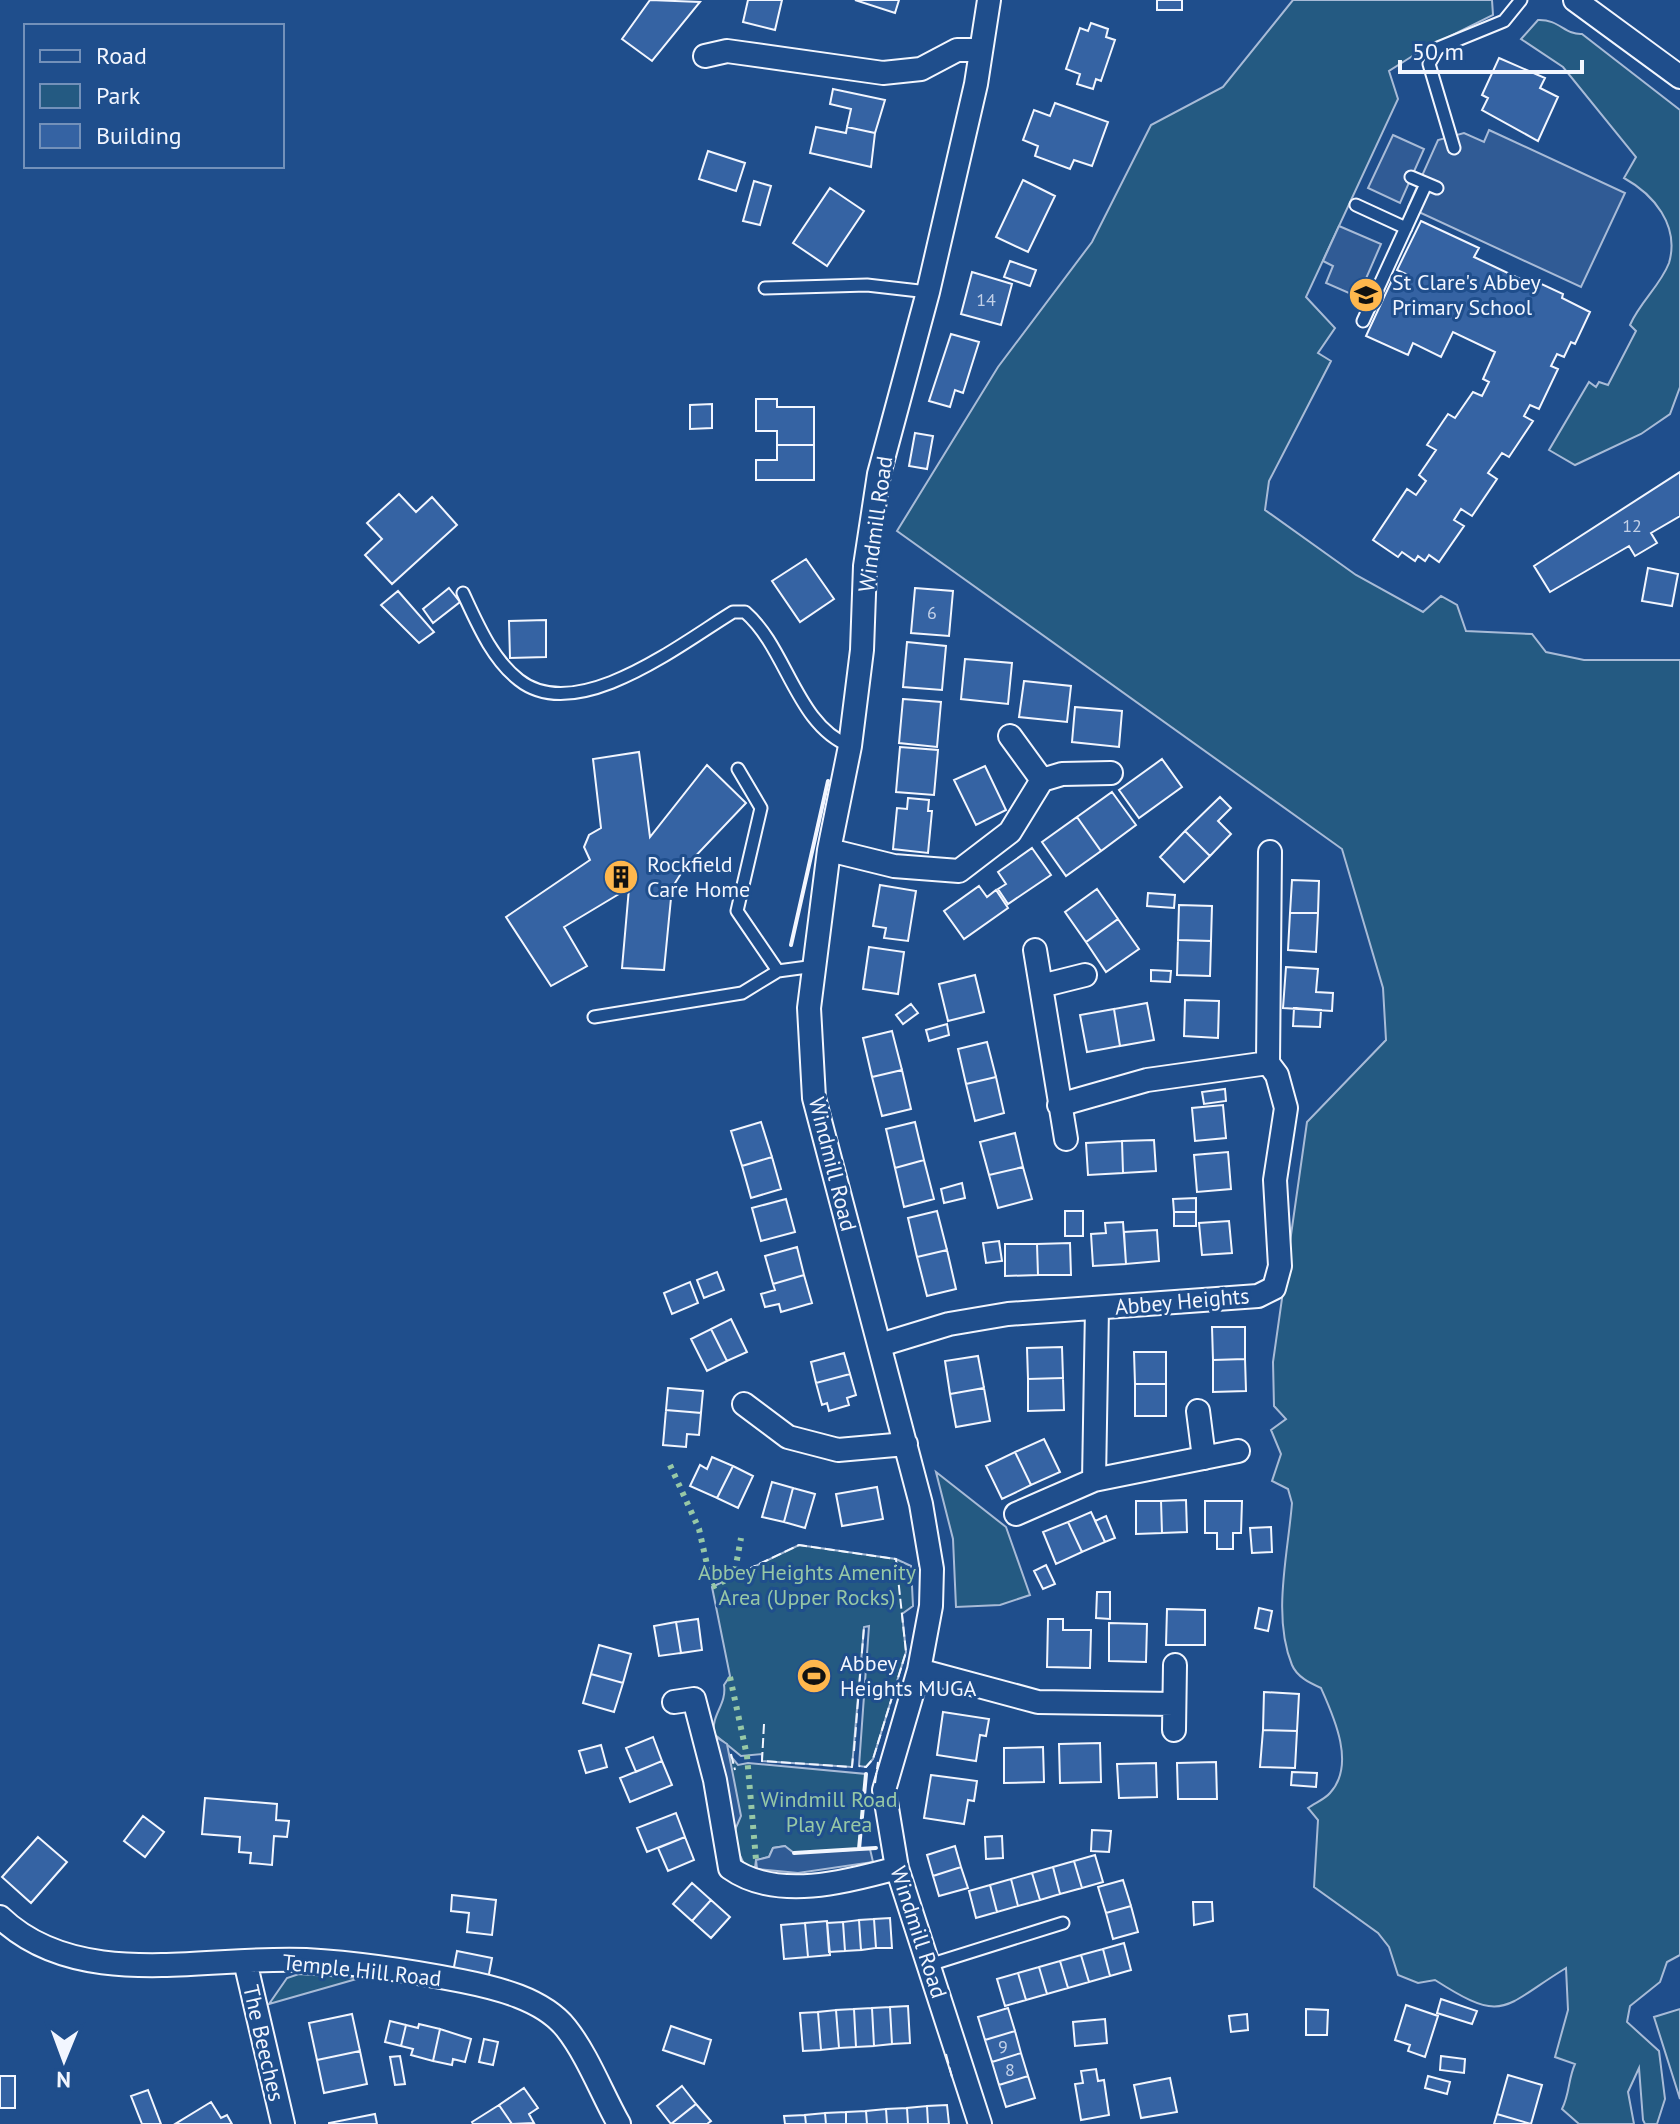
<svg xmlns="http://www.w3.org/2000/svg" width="1680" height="2124" viewBox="0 0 1680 2124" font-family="'PT Sans',sans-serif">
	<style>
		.green { fill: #245a82; stroke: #a8bbd7; stroke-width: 2 }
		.parking { fill: #305b95; stroke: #a8bbd7; stroke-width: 2 }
		.building { fill: #3563a3; stroke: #f2f6ff; stroke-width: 2 }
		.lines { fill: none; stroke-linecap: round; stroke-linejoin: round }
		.lane-casing { stroke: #f2f6ff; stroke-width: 15 }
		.street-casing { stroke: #f2f6ff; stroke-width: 26 }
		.lane { stroke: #1f4e8c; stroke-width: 11 }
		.street { stroke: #1f4e8c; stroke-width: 22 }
		.hedge { stroke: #97c8a6; stroke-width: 6; stroke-dasharray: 4 6; stroke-linecap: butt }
		.fence { stroke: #f2f6ff; stroke-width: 2; stroke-dasharray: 10 4; stroke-linecap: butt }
		.wall { stroke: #f2f6ff; stroke-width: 4 }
		.labels { text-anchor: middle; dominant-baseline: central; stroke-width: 6; stroke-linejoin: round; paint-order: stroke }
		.number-label { font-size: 18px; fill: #c3d1e8 }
		.poi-label { font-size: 22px; fill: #f2f6ff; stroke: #1f4e8c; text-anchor: start }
		.street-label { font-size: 22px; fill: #f2f6ff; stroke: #1f4e8c }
		.park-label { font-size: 22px; fill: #97c8a6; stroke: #1f4e8c }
	</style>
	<rect width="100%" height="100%" fill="#1f4e8c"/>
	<path class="green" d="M1293 0H1492L1493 15 1422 50 1389 71 1398 99 1306 297 1335 328 1318 353 1331 361 1269 481 1265 510 1356 575 1423 612 1441 596 1457 605 1466 631 1532 634 1546 652 1584 660H1680V1955L1667 1962 1660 1982 1630 2006 1627 2022 1659 2051 1665 2099 1657 2124H1645L1643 2120 1639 2068 1628 2092 1634 2124H1579L1562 2109C1570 2093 1568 2079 1575 2064L1555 2057 1568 2010 1566 1968C1502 2007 1505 2025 1435 1980L1418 1983 1398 1975 1389 1947 1378 1933 1314 1887 1318 1820 1308 1808C1315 1803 1325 1799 1330 1793 1356 1765 1334 1717 1321 1688 1310 1683 1297 1677 1292 1665 1272 1616 1288 1554 1292 1503L1288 1489 1272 1481 1281 1454 1271 1430 1286 1419 1274 1406 1273 1362 1307 1122 1386 1040 1383 988 1342 849 897 531 998 367 1092 242 1151 125 1223 87Z
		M1538 20C1559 19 1565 35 1582 34L1680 110V387L1670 414 1641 434 1575 465 1549 450 1589 382 1596 387 1599 382 1608 385 1636 331 1630 325C1640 302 1660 286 1669 263 1680 225 1653 194 1624 178L1636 157 1563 67 1521 39Z
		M936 1472 1006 1527 1030 1595 1000 1605 956 1607 953 1539Z
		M799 1545 896 1559 911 1566 913 1606 902 1614 906 1652 873 1759 866 1767 859 1766 869 1626 864 1627 852 1767 762 1761V1754L741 1756 714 1734C711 1714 727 1705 724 1685L730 1676 712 1587Z
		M729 1754 738 1765 748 1763 866 1774 859 1849 794 1855 785 1846 773 1848 769 1857 756 1860 755 1868 744 1864 737 1849Z
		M299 1974 360 1978 269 2004 287 1978Z
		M1680 2009V2099L1654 2017Z"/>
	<path class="parking" d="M1489 130 1625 193 1581 287 1408 207 1438 140 1464 133 1484 142Z
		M1393 135 1424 149 1400 203 1368 188Z
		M1339 226 1381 244 1358 297 1326 283 1333 266 1323 261Z
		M716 1737 727 1744 741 1816 735 1830Z
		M785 1846 794 1853 870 1849 873 1862 798 1873 757 1869 756 1860 769 1857 773 1848Z"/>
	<path class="building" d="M650 0 700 2 652 61 622 39Z
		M748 0H782L775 30 743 22Z
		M855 0H899L895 13Z
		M1157 0H1182V10H1157Z
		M1091 23 1108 29 1106 37 1115 40 1101 81 1096 79 1093 89 1077 84 1080 74 1066 69 1080 28 1088 31Z
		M1499 58 1545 78 1540 88 1558 97 1538 141 1482 110 1488 98 1482 95Z
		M833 89 885 100 875 133 847 127 851 109 830 104Z
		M1055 103 1108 122 1092 166 1074 160 1070 169 1035 156 1038 146 1023 140 1034 110 1050 116Z
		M816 127 846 133 847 127 875 133 871 167 810 153Z
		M708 151 745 163 736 191 699 179Z
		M1023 180 1055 196 1028 252 996 237Z
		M754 181 771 186 760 225 743 221Z
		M830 188 864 211 827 266 793 243Z
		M1421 221 1479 248 1474 257 1531 284 1533 280 1563 294 1562 298 1590 312 1575 344 1571 342 1564 357 1557 354 1551 366 1558 369 1539 409 1530 405 1524 416 1533 421 1509 457 1502 453 1488 473 1497 479 1472 516 1461 509 1454 520 1464 526 1439 562 1429 555 1425 561 1418 556 1415 561 1402 552 1398 557 1373 540 1407 489 1416 495 1426 481 1419 475 1436 450 1427 445 1448 414 1455 418 1473 392 1482 396 1489 382 1483 379 1495 352 1453 332 1441 357 1413 343 1408 355 1366 336 1392 280 1403 285 1408 275 1397 270Z
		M1010 261 1036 270 1030 286 1004 277Z
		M972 272 1012 284 1001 325 961 314Z
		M951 334 979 342 963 393 955 390 950 407 929 401Z
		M756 399H777V407H814V445H777V431H756Z
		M712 404V428L690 429V405Z
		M915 433 933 436 927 469 909 466Z
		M777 445H814V480H756V460H777Z
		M1680 472V516L1651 533 1657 543 1635 556 1629 546 1550 592 1534 566Z
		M399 494 416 512 432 497 457 525 392 584 365 555 382 539 367 523Z
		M806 559 834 599 800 622 772 581Z
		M1648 568 1678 574 1672 606 1642 601Z
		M449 588 460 602 433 623 423 609Z
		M915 588 953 591 949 636 911 633Z
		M398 591 434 632 419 643 381 605Z
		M546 620V657L510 658 509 621Z
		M907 642 946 646 942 690 903 687Z
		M965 659 1012 663 1008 704 961 699Z
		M1024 681 1071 686 1067 722 1019 717Z
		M903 699 941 702 937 747 899 743Z
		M1075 707 1122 711 1119 747 1072 742Z
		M900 747 938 750 934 795 896 792Z
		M639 752 650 837 707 765 746 803 685 867 672 888 664 970 622 968 629 888 564 927 587 966 551 986 506 917 590 860 584 847 589 835 601 828 593 759Z
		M1162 759 1182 787 1139 818 1119 790Z
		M985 766 1006 810 976 825 954 780Z
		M1112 792 1136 825 1101 851 1077 817Z
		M1220 797 1231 808 1218 821 1231 834 1210 856 1185 831Z
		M908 798 929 800 928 811H932L928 853 893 849 897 808 907 809Z
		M1077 817 1101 851 1066 876 1042 842Z
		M1185 831 1210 856 1184 882 1160 857Z
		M1032 848 1051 875 1008 904 998 889 1006 884 998 872Z
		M1292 880 1319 881 1318 913H1290Z
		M880 885 916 891 908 941 884 938 886 928 873 926Z
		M979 886 987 897 996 890 1008 908 964 939 944 911Z
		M1097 889 1118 919 1086 942 1065 912Z
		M1148 893 1175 895 1174 908 1147 906Z
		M1179 905 1212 906 1211 941 1178 940Z
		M1290 913H1318L1316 952 1288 950Z
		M1118 919 1139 949 1106 972 1086 942Z
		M1178 940 1211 941 1210 976 1177 975Z
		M869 947 904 952 898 994 863 989Z
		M1286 967 1318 969 1316 992 1333 993 1332 1011 1283 1008Z
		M1151 970 1171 971 1170 982 1151 981Z
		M975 975 984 1012 948 1021 939 984Z
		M1185 1000 1219 1001 1218 1038 1184 1036Z
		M1147 1003 1154 1040 1120 1046 1114 1009Z
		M911 1004 918 1013 903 1024 896 1015Z
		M1294 1008 1321 1010 1320 1027 1293 1026Z
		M1114 1009 1120 1046 1087 1052 1080 1015Z
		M947 1024 949 1035 929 1041 926 1030Z
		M892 1031 902 1070 872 1077 863 1038Z
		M987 1042 996 1077 966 1084 958 1049Z
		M902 1070 911 1109 882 1116 872 1077Z
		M996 1077 1004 1113 975 1121 966 1084Z
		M1225 1089 1226 1101 1204 1104 1202 1092Z
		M1223 1105 1226 1138 1195 1141 1192 1108Z
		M761 1122 772 1157 742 1166 731 1131Z
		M915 1122 924 1160 895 1168 886 1129Z
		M1015 1133 1023 1167 989 1175 980 1142Z
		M1154 1140 1156 1171 1123 1173 1122 1141Z
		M1122 1141 1123 1173 1088 1175 1086 1143Z
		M1228 1152 1231 1189 1197 1192 1194 1155Z
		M772 1157 781 1189 751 1198 742 1166Z
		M924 1160 934 1199 904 1207 895 1168Z
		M1023 1167 1032 1199 998 1208 989 1175Z
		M962 1183 965 1198 944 1203 941 1189Z
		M1196 1198V1212H1174L1173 1199Z
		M786 1199 795 1232 761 1241 752 1208Z
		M937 1211 947 1250 917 1257 908 1218Z
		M1065 1211H1083V1236H1065Z
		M1174 1212H1196V1226H1174Z
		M1229 1221 1232 1253 1202 1255 1199 1223Z
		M1123 1222 1126 1264 1093 1266 1091 1234 1106 1233 1105 1223Z
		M1157 1230 1159 1261 1126 1264 1124 1232Z
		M999 1241 1002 1261 986 1263 983 1243Z
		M1070 1243 1071 1275H1038L1037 1244Z
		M1005 1244H1037L1038 1275 1005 1276Z
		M797 1247 804 1275 773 1284 765 1256Z
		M947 1250 956 1289 927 1296 917 1257Z
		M717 1272 724 1290 704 1298 697 1280Z
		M804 1275 812 1303 781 1312 779 1304 765 1307 761 1294 775 1290 773 1284Z
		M690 1282 698 1303 672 1314 664 1293Z
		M731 1319 747 1352 727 1361 711 1329Z
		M1212 1327H1245V1359L1213 1360Z
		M711 1329 727 1361 707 1371 691 1339Z
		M1062 1347 1063 1378 1028 1379 1027 1348Z
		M1134 1352H1166V1384H1135Z
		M844 1353 850 1374 816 1383 811 1362Z
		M978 1356 984 1388 950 1394 945 1361Z
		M1245 1359 1246 1391 1213 1392V1360Z
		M850 1374 856 1395 847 1398 849 1405 829 1411 827 1403 822 1405 816 1383Z
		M1063 1378 1064 1410 1028 1411V1379Z
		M1135 1384H1166V1416H1135Z
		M668 1388 703 1391 701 1413 666 1410Z
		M984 1388 990 1421 956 1427 950 1394Z
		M666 1410 701 1413 699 1435 687 1434 686 1447 663 1445Z
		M1044 1439 1060 1472 1031 1485 1015 1452Z
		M1015 1452 1031 1485 1002 1499 986 1466Z
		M712 1457 733 1466 717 1498 690 1486 700 1465 707 1469Z
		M733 1466 753 1476 738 1508 717 1498Z
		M772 1482 793 1488 784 1522 762 1517Z
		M877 1487 883 1519 842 1526 836 1494Z
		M793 1488 815 1494 805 1528 784 1522Z
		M1186 1500 1187 1532 1162 1533 1161 1501Z
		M1136 1501H1161L1162 1533 1136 1534Z
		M1205 1501H1242L1241 1533H1233V1549H1217V1533H1205Z
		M1091 1512 1105 1542 1082 1552 1068 1522Z
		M1106 1516 1115 1538 1105 1542 1095 1521Z
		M1068 1522 1082 1552 1056 1564 1043 1532Z
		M1271 1527 1272 1552 1252 1553 1250 1528Z
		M1046 1565 1055 1584 1043 1589 1034 1571Z
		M1097 1592H1110V1619L1096 1618Z
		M1259 1608 1272 1611 1268 1631 1255 1628Z
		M1167 1609 1205 1610V1645H1166Z
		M698 1619 702 1650 681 1653 676 1622Z
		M1048 1619H1063V1630H1091L1090 1668 1047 1667Z
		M676 1622 681 1653 659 1656 654 1626Z
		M1109 1623 1147 1624 1146 1662 1109 1661Z
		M599 1645 631 1654 623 1683 591 1674Z
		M591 1674 623 1683 614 1712 583 1703Z
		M1264 1692 1299 1694 1297 1731 1263 1730Z
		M943 1712 989 1719 986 1736 980 1735 976 1761 937 1755Z
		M1263 1730 1297 1731 1295 1768 1260 1767Z
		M653 1737 662 1761 636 1772 626 1748Z
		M1100 1743 1101 1782 1060 1783 1059 1744Z
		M601 1745 607 1767 586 1773 579 1751Z
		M1043 1747 1044 1782 1004 1783V1748Z
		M662 1761 672 1785 630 1802 620 1778Z
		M1216 1762 1217 1799H1178L1177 1763Z
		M1156 1763 1157 1797 1119 1798 1117 1764Z
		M1292 1772 1317 1773 1316 1787 1291 1785Z
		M931 1775 977 1781 974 1801 968 1800 964 1824 924 1818Z
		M205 1798 277 1804 276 1820 289 1821 287 1837 274 1836 272 1865 250 1863 251 1853 239 1852 240 1837 202 1834Z
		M676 1813 685 1837 647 1852 637 1828Z
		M143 1816 164 1832 145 1857 124 1841Z
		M1092 1830 1111 1831 1109 1852 1091 1851Z
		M1002 1836 1003 1858 986 1859 985 1837Z
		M38 1837 67 1862 31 1903 2 1877Z
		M685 1837 694 1860 668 1871 658 1848Z
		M955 1846 961 1867 933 1876 927 1855Z
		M1095 1855 1103 1882 1082 1888 1074 1861Z
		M1074 1861 1082 1888 1060 1894 1053 1867Z
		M961 1867 968 1888 939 1896 933 1876Z
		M1053 1867 1060 1894 1040 1900 1032 1873Z
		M1032 1873 1040 1900 1018 1906 1011 1879Z
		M1011 1879 1018 1906 997 1912 990 1885Z
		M1123 1880 1131 1906 1106 1913 1098 1887Z
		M692 1883 711 1900 692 1921 673 1904Z
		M990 1885 997 1912 976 1918 969 1891Z
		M452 1895 496 1900 492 1935 467 1932 469 1913 451 1911Z
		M711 1900 730 1917 711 1938 692 1921Z
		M1193 1902H1212L1213 1921 1194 1925Z
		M1131 1906 1138 1932 1113 1939 1106 1913Z
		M890 1918 892 1948H876L874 1919Z
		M874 1919 876 1948 861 1950 859 1920Z
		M859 1920 861 1950 845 1951 843 1922Z
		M827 1921 830 1955 808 1957 805 1923Z
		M843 1922 845 1951 829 1952 827 1923Z
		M805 1923 808 1957 784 1959 781 1925Z
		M1124 1943 1131 1970 1110 1976 1103 1949Z
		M1103 1949 1110 1976 1089 1982 1081 1955Z
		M457 1951 492 1958 488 1979 453 1972Z
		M1081 1955 1089 1982 1068 1988 1060 1961Z
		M1060 1961 1068 1988 1047 1994 1039 1967Z
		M1039 1967 1047 1994 1026 2000 1018 1973Z
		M1018 1973 1026 2000 1005 2006 997 1979Z
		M1441 1999 1477 2011 1472 2024 1437 2013Z
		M1406 2005 1438 2016 1425 2057 1408 2051 1410 2045 1395 2040Z
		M908 2006 910 2043 892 2044 890 2007Z
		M890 2007 892 2044 874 2046 872 2008Z
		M872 2008 874 2046 856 2047 854 2009Z
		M1008 2008 1015 2031 985 2040 978 2017Z
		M854 2009 856 2047 839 2048 836 2010Z
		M1306 2009 1328 2010 1327 2035H1306Z
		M836 2010 839 2048 821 2050 818 2012Z
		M818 2012 821 2050 803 2051 800 2013Z
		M352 2014 360 2051 317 2060 309 2023Z
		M1247 2014 1248 2030 1231 2032 1229 2016Z
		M1105 2019 1107 2043 1075 2046 1073 2022Z
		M390 2021 406 2025 401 2046 385 2042Z
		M419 2024 440 2029 433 2061 411 2055 413 2049 401 2046 406 2025 418 2028Z
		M671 2026 711 2040 704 2064 663 2050Z
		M440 2029 471 2039 465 2062 453 2059 452 2065 433 2061Z
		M1015 2031 1021 2053 992 2062 985 2040Z
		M484 2039 498 2042 493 2065 479 2062Z
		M360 2051 367 2084 324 2093 317 2060Z
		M1021 2053 1028 2076 999 2085 992 2062Z
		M400 2056 405 2084 395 2085 390 2057Z
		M1441 2056 1465 2059 1464 2073 1440 2070Z
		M1096 2069 1098 2081 1104 2080 1109 2115 1081 2120 1075 2084 1083 2083 1081 2071Z
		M1508 2075 1542 2085 1531 2124 1497 2114Z
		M0 2076H15V2108H0Z
		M1028 2076 1035 2098 1006 2107 999 2085Z
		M1428 2076 1450 2082 1447 2094 1425 2088Z
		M1170 2078 1177 2112 1141 2118 1134 2085Z
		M682 2086 696 2104 671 2124 657 2106Z
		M524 2088 538 2108 529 2114 534 2123 512 2124 499 2105Z
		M148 2090 161 2124H142L131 2096Z
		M211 2102 221 2118 227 2115 232 2124H175Z
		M696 2104 711 2121 707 2124H671Z
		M499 2105 512 2124H473L472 2122Z
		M947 2105 949 2124H928L927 2106Z
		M927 2106 928 2124H908L907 2108Z
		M907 2108 908 2124H887L886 2109Z
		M886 2109 887 2124H867L866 2111Z
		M866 2111 867 2124H846V2112Z
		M846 2112V2124H826L825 2113Z
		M825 2113 826 2124H806L805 2115Z
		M375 2114 377 2124H329V2123Z
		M1497 2114 1531 2124H1494Z
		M805 2115 806 2124H785L784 2116Z"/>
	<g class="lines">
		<g class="lane-casing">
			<path id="lane" d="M1454 148 1429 64 1438 48 1504 21 1521 0
				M1411 177 1437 188
				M1356 205 1406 228
				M765 288 867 285 928 292
				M1363 321 1426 184
				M463 593C477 623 492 659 519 680 577 726 682 643 733 612H745C787 648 796 725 850 746
				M738 769 761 808 737 911 778 971
				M594 1017 742 993 778 971 815 966
				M929 1965 1063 1923"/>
		</g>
		<g class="street-casing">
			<path id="street" d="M1575 0 1680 77
				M705 56 727 51 883 73 921 69 957 50H981
				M1010 736 1042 780 1062 774 1111 773
				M829 850 894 866 959 871 1010 832 1042 780
				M1035 950 1066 1139
				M1041 986 1085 975
				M1059 1105 1147 1080 1268 1063
				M880 1345 949 1324 1008 1314 1258 1296 1274 1288 1280 1266 1275 1180 1286 1108 1277 1075 1268 1063 1270 852
				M744 1404 788 1437 838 1450 906 1444
				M1198 1411 1204 1458
				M1094 1480 1097 1308
				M1016 1514 1094 1480 1238 1451
				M919 1670 1038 1702 1174 1704
				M674 1702 694 1699 715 1780 730 1868C776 1901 847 1882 897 1868
				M1174 1730 1175 1665
				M0 1917C79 1993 208 1955 306 1960 358 1963 411 1971 462 1981 497 1988 543 1999 566 2028 588 2056 602 2094 619 2124
				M245 1961 283 2124
				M980 2124 897 1868 884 1790 919 1670 931 1606 932 1569 921 1504 814 1098 809 1008 829 850 850 746 862 650 865 566 879 474 928 292 976 84 989 0"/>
		</g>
		<use href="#lane" class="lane"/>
		<use href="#street" class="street"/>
		<path class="hedge" d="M670 1465 699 1529 712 1587 734 1576 741 1538
			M730 1677 747 1756 756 1860"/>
		<path class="fence" d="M734 1576 799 1545 896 1559 906 1652 873 1759 866 1767 859 1766
			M764 1724 762 1761 852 1767 853 1756
			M854 1751 864 1627
			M731 1754 735 1770
			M875 1783 878 1762
			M946 2054 953 2081"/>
		<path class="wall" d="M791 945 828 781
			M859 1849 876 1848
			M794 1853 859 1849 866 1774"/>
	</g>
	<defs>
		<g id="school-disc" transform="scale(1.8)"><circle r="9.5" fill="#ffb74d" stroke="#1f4e8c"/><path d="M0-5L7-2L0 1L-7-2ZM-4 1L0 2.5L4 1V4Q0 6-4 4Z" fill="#111"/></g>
		<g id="building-disc" transform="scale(1.8)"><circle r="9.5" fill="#ffb74d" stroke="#1f4e8c"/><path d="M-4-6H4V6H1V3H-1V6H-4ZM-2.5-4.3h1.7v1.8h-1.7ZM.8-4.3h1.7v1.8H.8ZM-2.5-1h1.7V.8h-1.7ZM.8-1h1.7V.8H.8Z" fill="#111"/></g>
		<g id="stadium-disc" transform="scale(1.8)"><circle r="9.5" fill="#ffb74d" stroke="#1f4e8c"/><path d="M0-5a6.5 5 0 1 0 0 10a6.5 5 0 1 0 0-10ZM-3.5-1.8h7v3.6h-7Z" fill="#111"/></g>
	</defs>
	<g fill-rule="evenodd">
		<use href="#school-disc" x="1366" y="295"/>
		<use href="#building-disc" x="621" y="877"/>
		<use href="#stadium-disc" x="814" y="1676"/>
	</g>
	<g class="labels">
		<g class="number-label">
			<text x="986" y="299">14</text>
			<text x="1632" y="525">12</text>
			<text x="932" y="612">6</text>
			<text x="1003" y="2046">9</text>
			<text x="1010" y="2069">8</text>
		</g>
		<g class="poi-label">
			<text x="1392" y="282">St Clare's Abbey<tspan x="1392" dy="25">Primary School</tspan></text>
			<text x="647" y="864">Rockfield<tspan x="647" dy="25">Care Home</tspan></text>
			<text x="840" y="1663">Abbey<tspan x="840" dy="25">Heights MUGA</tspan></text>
		</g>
		<g class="street-label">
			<text transform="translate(875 524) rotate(-82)">Windmill Road</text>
			<text transform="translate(833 1164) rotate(76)">Windmill Road</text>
			<text transform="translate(1182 1301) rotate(-5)">Abbey Heights</text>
			<text transform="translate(919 1932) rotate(72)">Windmill Road</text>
			<text transform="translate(362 1970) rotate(6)">Temple Hill Road</text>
			<text transform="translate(264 2043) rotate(77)">The Beeches</text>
		</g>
		<g class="park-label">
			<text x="807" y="1572">Abbey Heights Amenity<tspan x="807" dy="25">Area (Upper Rocks)</tspan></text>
			<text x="829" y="1799">Windmill Road<tspan x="829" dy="25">Play Area</tspan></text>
		</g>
	</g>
	<rect x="24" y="24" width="260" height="144" fill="#1f4e8c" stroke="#7391ba" stroke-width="2"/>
	<rect x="40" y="50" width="40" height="12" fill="#1f4e8c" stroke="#7391ba" stroke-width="2"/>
	<text x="96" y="64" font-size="24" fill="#f2f6ff">Road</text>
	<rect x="40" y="84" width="40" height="24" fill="#245a82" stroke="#7391ba" stroke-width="2"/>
	<text x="96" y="104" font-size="24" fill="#f2f6ff">Park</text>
	<rect x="40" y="124" width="40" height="24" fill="#3563a3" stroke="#7391ba" stroke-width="2"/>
	<text x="96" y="144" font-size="24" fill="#f2f6ff">Building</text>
	<g transform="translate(64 2060) rotate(181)" stroke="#1f4e8c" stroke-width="6" paint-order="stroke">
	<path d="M0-6L14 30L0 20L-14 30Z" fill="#f2f6ff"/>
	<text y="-12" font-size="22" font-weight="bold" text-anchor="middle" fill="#f2f6ff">N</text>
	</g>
	<path d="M1400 60v12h182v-12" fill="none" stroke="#f2f6ff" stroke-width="4"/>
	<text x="1412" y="60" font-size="24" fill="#f2f6ff" stroke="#1f4e8c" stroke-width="6" paint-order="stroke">50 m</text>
</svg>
